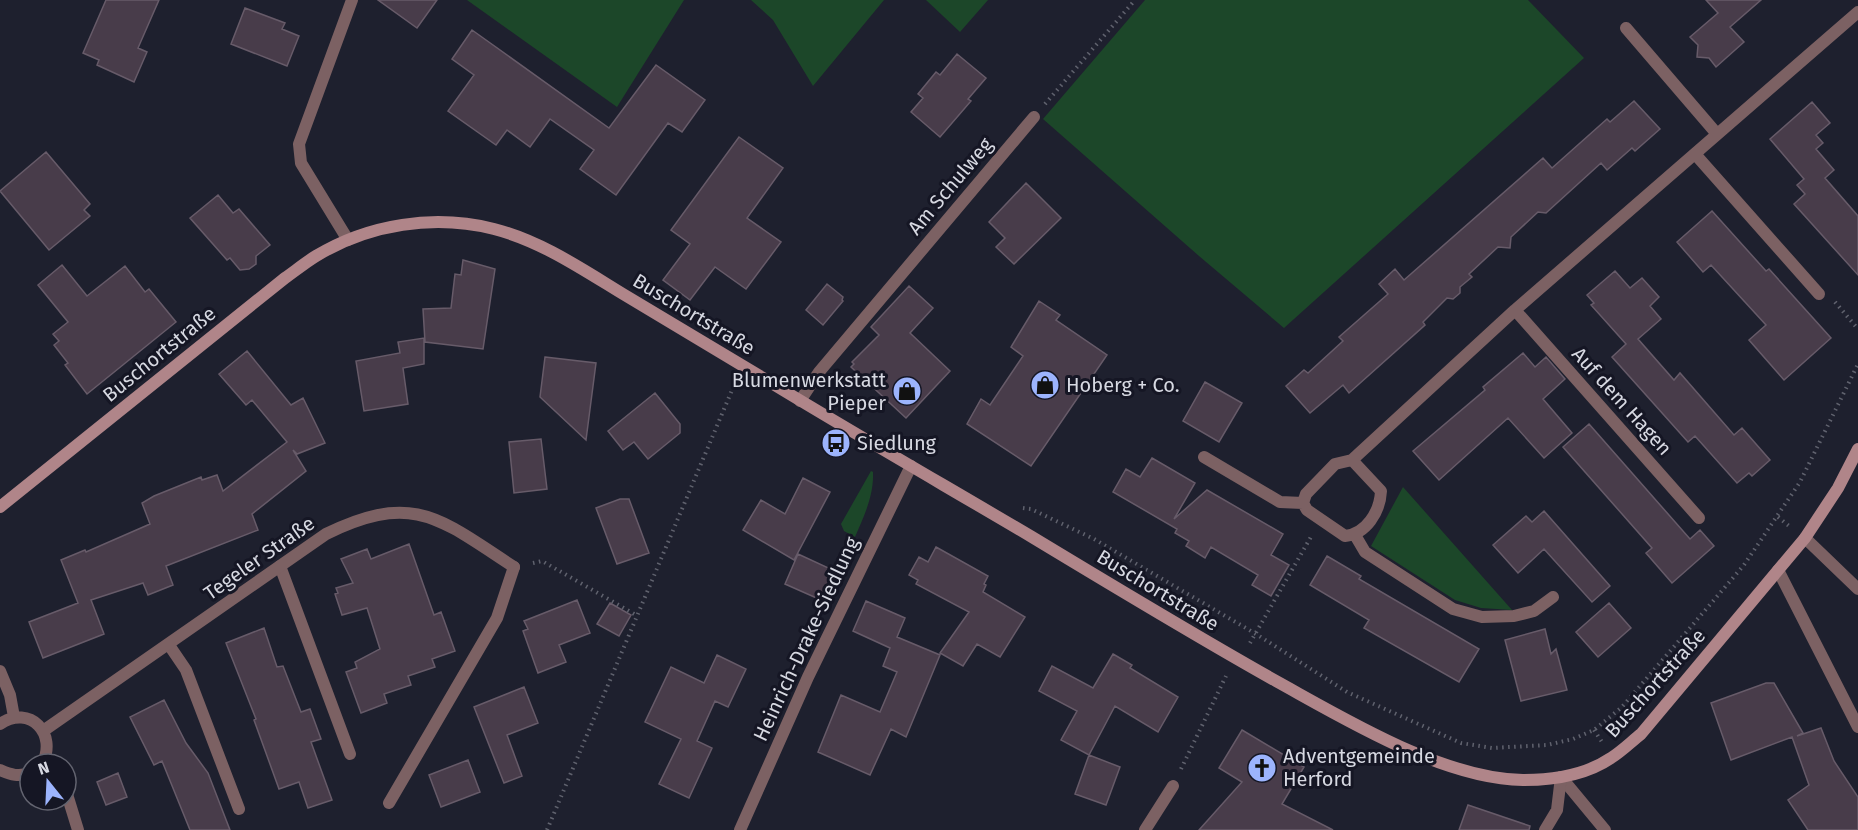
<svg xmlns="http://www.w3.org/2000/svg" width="1858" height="830" viewBox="0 0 1858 830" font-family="'Fira Sans',sans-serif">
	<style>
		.green { fill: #1c4729 }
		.building { fill: #483c4a; stroke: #675b69; stroke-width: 1.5 }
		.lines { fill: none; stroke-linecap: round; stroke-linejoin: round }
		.path { stroke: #60626e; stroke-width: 4; stroke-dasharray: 1.5 4.5; stroke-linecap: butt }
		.service { stroke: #7c6163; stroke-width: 12 }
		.minor { stroke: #7c6163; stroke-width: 12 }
		.secondary { stroke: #b08589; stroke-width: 12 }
		.labels { text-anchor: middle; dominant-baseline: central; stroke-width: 6; stroke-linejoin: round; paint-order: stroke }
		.street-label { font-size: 20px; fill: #d7d9e2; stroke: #151624 }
		.poi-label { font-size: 20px; fill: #d7d9e2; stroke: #151624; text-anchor: start }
	</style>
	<rect width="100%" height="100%" fill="#1e202e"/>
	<path class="green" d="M467 0H684L617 107Z
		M751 0H884L813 86 773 20Z
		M926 0H988L960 32Z
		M1145 0H1528L1584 58 1284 328 1199 256 1043 119Z
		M871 471 873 472C874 496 864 516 855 537L844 531 841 524Z
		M1403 487 1512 610 1481 608 1455 600 1371 546Z"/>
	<path class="building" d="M106 0H159L138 48 147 52 134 82 97 65 99 60 83 53Z
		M378 0H437L417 28Z
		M1706 0H1761L1730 27 1744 42 1716 67 1709 58 1697 57 1698 45 1690 37 1718 13Z
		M245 8 285 23 282 29 299 36 287 66 231 44Z
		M472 30 609 128 656 65 705 100 682 132 668 123 616 195 580 169 594 150 550 119 530 147 507 130 496 145 448 111 474 75 452 59Z
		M957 54 986 78 968 99 971 101 940 137 911 112 923 98 918 94 936 72 940 75Z
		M1634 101 1660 129 1635 151 1632 148 1607 170 1601 163 1546 213 1538 212 1511 237 1510 248 1498 247 1469 274 1472 277 1460 287V293L1453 299 1447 298 1423 322 1425 325 1349 393 1343 385 1310 413 1286 386 1304 370 1308 373 1343 341 1339 337 1388 294 1379 284 1395 269 1404 280 1543 158 1552 168 1607 119 1610 122Z
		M1812 102 1830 123 1816 135 1823 143 1816 149 1834 170 1825 178 1858 216V275L1794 204 1805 194 1797 185 1804 179 1770 139Z
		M739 137 783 168 747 218 781 242 746 289 715 267 690 300 663 280 690 244 671 230Z
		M46 152 90 204 84 210 90 216 49 250 0 191Z
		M1026 183 1061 218 1014 264 996 247 1005 238 989 222Z
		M218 195 233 213 239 209 270 245 256 256V264L249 269 240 270 230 258 227 260 190 218Z
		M1712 211 1766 271 1769 269 1831 338 1784 380 1749 340 1766 325 1711 265 1703 272 1677 242Z
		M463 260 495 269 483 349 425 342 423 309 451 308 455 274 461 275Z
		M62 265 87 296 125 266 145 292 149 289 176 322 87 394 65 365 68 363 54 345 59 341 53 334 68 322 38 285Z
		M1615 271 1630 288 1642 278 1659 297 1650 306 1661 319 1638 339 1674 380 1680 373 1734 435 1742 428 1770 460 1752 476 1749 473 1737 483 1695 436 1688 442 1612 357 1626 344 1591 305 1594 303 1587 295Z
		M827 284 843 297 842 300 843 301 823 325 806 310Z
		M909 286 933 308 910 333 950 371 906 418 851 367 854 364 852 362 879 335 871 327Z
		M1039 301 1060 315 1056 320 1107 355 1031 466 967 424 981 399 990 405 1023 356 1011 347Z
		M424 338V364L403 368 408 404 364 411 356 361 400 353 398 342Z
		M247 351 291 405 303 398 325 443 297 454 293 450 306 471 252 514 258 530 166 566 173 585 148 595 143 583 91 600 104 634 43 658 29 622 78 603 61 560 85 550 86 552 150 524 142 503 154 496 201 477 202 480 217 475 223 491 287 442 252 400 246 405 219 374Z
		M1523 353 1535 367 1546 357 1565 379 1543 399 1572 433 1544 458 1508 418 1439 480 1413 451 1485 390 1483 387Z
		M545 357 596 363 586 440 540 397Z
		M1205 382 1242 403 1219 442 1183 421Z
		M655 393 680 424V433L648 459 634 442 623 450 608 431Z
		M1589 424 1690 539 1700 530 1714 546 1672 583 1646 553 1652 548 1563 447Z
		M541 439 547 489 514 493 509 442Z
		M1152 458 1195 483 1174 519 1207 490 1283 534 1271 555 1289 565 1271 596 1252 585 1258 575 1211 547 1205 558 1186 546 1189 541 1175 533 1177 529 1113 492 1126 469 1140 477Z
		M803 478 830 492 794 560 743 530 761 500 785 514Z
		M620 499H629L649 553 617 564 596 508Z
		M1544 511 1610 586 1592 602 1544 549 1518 573 1493 545 1526 516 1532 522Z
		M409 544 434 615 441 612 455 651 432 659 435 667 408 676 411 685 384 694 387 703 361 713 346 672 357 668 355 662 380 649 367 608 342 615 335 594 338 593 336 588 353 583 341 559 367 549 371 559Z
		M936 547 988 576 984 584 986 585 983 592 1025 617 1000 657 977 644 963 666 940 653 969 612 916 584 918 580 909 575 919 557 928 562Z
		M798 554 835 571 821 600 785 584Z
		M1327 556 1361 576 1359 579 1479 649 1459 682 1364 628 1369 620 1310 585Z
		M577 600 590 633 559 645 566 662 538 673 523 631 528 629 524 621Z
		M866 601 905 618 897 637 940 655 906 737 891 729 870 775 818 752 841 695 880 712 897 672 883 666 890 648 853 631Z
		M610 603 631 615 619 636 597 624Z
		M1609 603 1631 628 1598 657 1576 632Z
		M264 628 277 667 283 666 301 712 310 709 321 739 311 742 332 800 308 808 299 782 279 789 254 720 256 719 226 643Z
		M1545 629 1551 654 1556 649 1567 690 1521 701 1505 640Z
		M1113 654 1132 665 1130 668 1178 697 1158 732 1115 706 1089 755 1061 740 1077 711 1039 691 1052 666 1093 688Z
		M717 655 746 669 728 707 715 701 697 741 712 748 689 798 659 784 681 739 645 722 671 667 704 683Z
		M1766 683H1774L1803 733 1797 736 1821 728 1834 761 1858 797V830H1808L1788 800 1809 785 1792 737 1731 760 1711 703Z
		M524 687 538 723 507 735 522 776 504 783 474 707Z
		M164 700 186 743 208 773 230 830H190L162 761 154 765 130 717Z
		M1242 730 1304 767 1282 804 1333 830H1199L1242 782 1219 768Z
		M1089 755 1120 767 1106 805 1075 794Z
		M468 760 480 792 441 807 429 775Z
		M118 773 127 797 106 805 97 782Z
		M1468 805 1530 826 1529 830H1459Z"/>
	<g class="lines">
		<path class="path" d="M1045 104 1135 0
			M1835 302 1858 329
			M1023 508 1031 509 1094 539 1256 634 1347 692 1461 743 1492 748 1547 745 1573 739 1594 730 1622 707 1744 565 1800 482 1858 364
			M1778 517 1789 526
			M533 563 542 561 636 615
			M1250 643 1312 535
			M1594 730 1602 742
			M1181 769 1226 676
			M547 830 735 383"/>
		<path class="service" d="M280 566 350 754
			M1778 570 1858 727
			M169 645 186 670 239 809
			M1561 777 1605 830
			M389 803 497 618 514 567"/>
		<path class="minor" d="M1626 28 1717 134
			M1695 154 1819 294
			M348 240 301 163 299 144 352 0
			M1515 310 1699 518
			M800 401 819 372 1034 117
			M1204 457 1280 502 1303 503
			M1352 460 1515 310 1858 12
			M1352 460 1381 491C1380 512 1366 534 1345 536L1307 510 1303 503 1306 494 1335 464Z
			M1355 535 1365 552 1453 609 1482 617 1514 616 1534 611 1553 597
			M1805 538 1858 589
			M0 671 10 695 14 717
			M0 724C30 704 58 734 42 764
			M43 731 326 534C414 491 440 519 514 567
			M0 770C11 775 19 777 30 773
			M66 791 78 830
			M740 830 808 677 911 466
			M1145 830 1173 786
			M1545 830 1557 810 1561 777"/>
		<path class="secondary" d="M0 507 285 278C295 271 306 262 316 256 369 224 434 214 494 229 541 241 582 269 623 294 672 323 720 352 768 381 855 434 944 485 1032 537 1113 586 1194 635 1276 681 1345 719 1443 779 1523 780 1553 780 1586 775 1611 758 1622 751 1631 742 1641 734L1805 538 1838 488 1858 449"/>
	</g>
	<defs>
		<g id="shop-disc" transform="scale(1.5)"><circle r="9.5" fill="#9cb4fd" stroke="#151624"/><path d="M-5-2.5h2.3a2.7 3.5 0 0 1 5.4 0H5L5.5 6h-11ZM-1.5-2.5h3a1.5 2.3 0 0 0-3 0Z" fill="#111"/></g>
		<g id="bus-disc" transform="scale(1.5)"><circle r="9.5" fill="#9cb4fd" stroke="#151624"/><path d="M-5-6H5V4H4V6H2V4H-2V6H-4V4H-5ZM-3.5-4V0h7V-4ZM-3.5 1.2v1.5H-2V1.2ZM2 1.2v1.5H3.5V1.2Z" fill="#111"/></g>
		<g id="church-disc" transform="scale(1.5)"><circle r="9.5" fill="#9cb4fd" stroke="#151624"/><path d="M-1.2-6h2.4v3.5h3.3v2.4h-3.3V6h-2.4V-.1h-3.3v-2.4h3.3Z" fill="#111"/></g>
	</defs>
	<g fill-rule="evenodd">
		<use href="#shop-disc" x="1045" y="385"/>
		<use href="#shop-disc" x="907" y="391"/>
		<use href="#bus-disc" x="836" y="443"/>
		<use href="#church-disc" x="1262" y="768"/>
	</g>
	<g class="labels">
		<g class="street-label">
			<text transform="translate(950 186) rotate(-50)">Am Schulweg</text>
			<text transform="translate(694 314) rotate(31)">Buschortstraße</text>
			<text transform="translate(159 354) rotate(-39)">Buschortstraße</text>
			<text transform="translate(1622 401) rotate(48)">Auf dem Hagen</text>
			<text transform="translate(259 558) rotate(-35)">Tegeler Straße</text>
			<text transform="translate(1158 590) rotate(31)">Buschortstraße</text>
			<text transform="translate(806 639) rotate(-65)">Heinrich-Drake-Siedlung</text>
			<text transform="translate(1655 683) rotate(-48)">Buschortstraße</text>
		</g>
		<g class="poi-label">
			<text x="886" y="380" text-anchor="end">Blumenwerkstatt<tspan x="886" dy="23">Pieper</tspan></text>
			<text x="1066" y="385">Hoberg + Co.</text>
			<text x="857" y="443">Siedlung</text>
			<text x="1283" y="756">Adventgemeinde<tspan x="1283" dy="23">Herford</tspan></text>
		</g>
	</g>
	<g transform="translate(48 782) rotate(342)"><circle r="28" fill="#151624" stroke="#636470" stroke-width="1.5"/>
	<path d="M0-4.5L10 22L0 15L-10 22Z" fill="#9cb4fd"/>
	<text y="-9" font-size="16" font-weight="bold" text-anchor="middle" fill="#d7d9e2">N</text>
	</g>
</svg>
